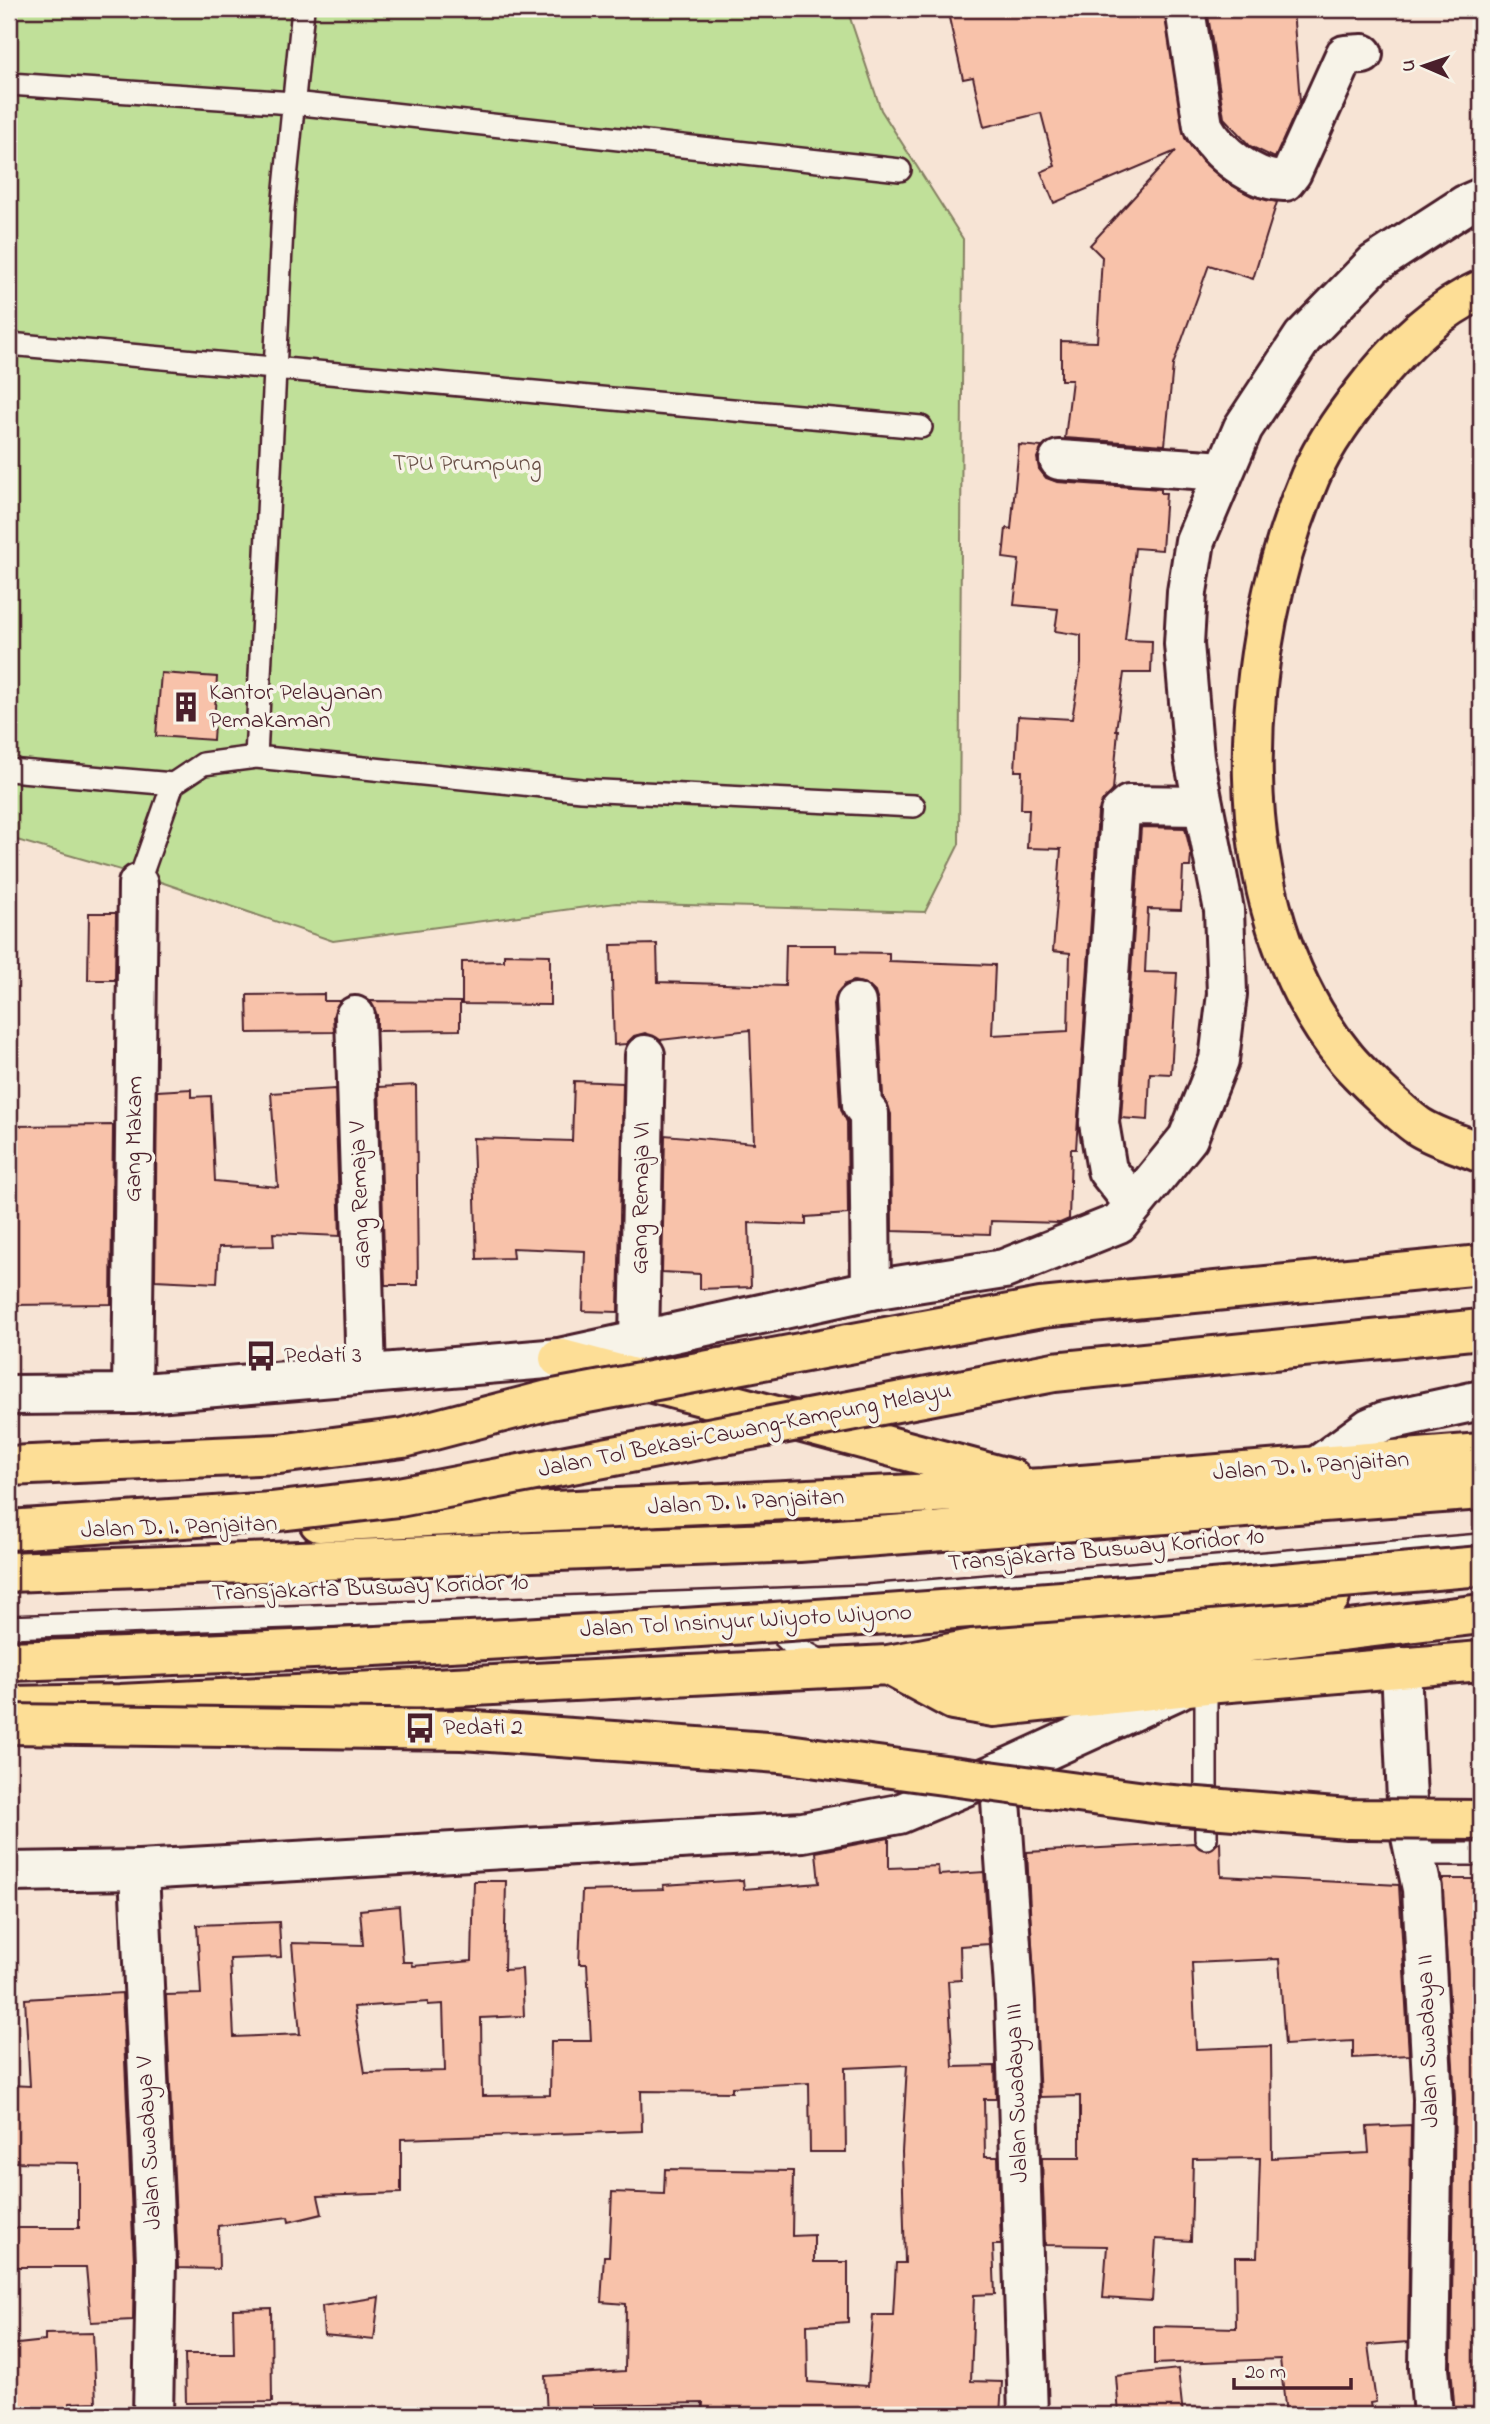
<svg xmlns="http://www.w3.org/2000/svg" width="1490" height="2424" viewBox="0 0 1490 2424" font-family="'Indie Flower',sans-serif">
	<style>
		.green { fill: #c0e099; stroke: #858062; stroke-width: 2 }
		.building { fill: #f8c2aa; stroke: #4a1f2b; stroke-width: 2; fill-rule: evenodd }
		.lines { fill: none; stroke-linecap: round; stroke-linejoin: round }
		.lane-casing { stroke: #4a1f2b; stroke-width: 26 }
		.street-casing { stroke: #4a1f2b; stroke-width: 44 }
		.secondary-casing { stroke: #4a1f2b; stroke-width: 44 }
		.highway-casing { stroke: #4a1f2b; stroke-width: 44 }
		.lane { stroke: #f7f3e8; stroke-width: 21 }
		.street { stroke: #f7f3e8; stroke-width: 38 }
		.secondary { stroke: #f7f3e8; stroke-width: 38 }
		.highway { stroke: #fdde96; stroke-width: 38 }
		.highway-bridge-casing { stroke: #4a1f2b; stroke-width: 44; stroke-linecap: butt }
		.highway-bridge { stroke: #fdde96; stroke-width: 38 }
		.labels { text-anchor: middle; dominant-baseline: central; stroke-width: 7; stroke-linejoin: round; paint-order: stroke }
		.park-label { font-size: 24px; fill: #684f46; stroke: #f7f3e8 }
		.poi-label { font-size: 24px; fill: #4a1f2b; stroke: #f7f3e8; text-anchor: start }
		.street-label { font-size: 24px; fill: #4a1f2b; stroke: #f7f3e8 }
	</style>
	<rect width="100%" height="100%" fill="#f7e4d5"/>
	<filter id="ink" filterUnits="userSpaceOnUse"><feTurbulence type="fractalNoise" baseFrequency=".0143" numOctaves="2"/><feDisplacementMap in="SourceGraphic" scale="14" xChannelSelector="R" yChannelSelector="G"/><feConvolveMatrix kernelMatrix="1 2 1 2 8 2 1 2 1" color-interpolation-filters="sRGB"/></filter>
	<g filter="url(#ink)">
		<path class="green" d="M9 9H847L881 110 963 239 959 844 925 912 616 903 333 941 152 879 17 840 9 843Z"/>
		<path class="building" d="M947 9H1164L1185 138 1202 161 1226 182 1252 196 1277 202 1253 279 1209 265 1173 365 1165 445 1065 438 1072 380H1061V341L1097 342 1102 257 1090 245 1176 151 1054 203 1041 172 1055 166 1041 113 984 127 973 77 963 79Z
			M1207 9H1293L1300 102 1275 158 1250 146 1224 118Z
			M1019 445 1042 447 1037 458 1039 469 1046 478 1057 482 1161 489V493H1166L1162 550 1135 548 1125 640 1152 641 1151 673H1124L1116 730H1118L1113 790 1098 812 1076 1149H1071L1069 1219 1060 1223 991 1221 990 1234 892 1231 891 1114 883 1097 878 1002 875 992 866 984 854 981 845 984 837 993 834 1004 840 1106 847 1122 848 1214 806 1217V1225L749 1223 751 1287 700 1289V1274L662 1272 665 1135 754 1143 750 1030 660 1040 645 1033 634 1036 626 1044 614 1045 611 945 657 944 658 982 785 986 786 945H836V952L889 953V961L995 965 992 1035 1068 1031 1070 953 1053 951 1061 849 1027 848 1029 809H1021L1022 771H1015L1018 716 1072 719 1081 664V635L1055 631 1058 609 1014 605 1019 560 1003 558 1006 528 1011 529Z
			M161 673 217 677 213 740 156 736Z
			M1141 827 1185 828 1191 854 1190 867H1183L1181 910 1148 909 1145 972 1177 973 1171 1074 1150 1073 1148 1120 1121 1118Z
			M89 913H116L115 980H88Z
			M504 954 550 955V1005L462 1004V962L504 961Z
			M324 994V1001H340L333 1016 334 1032 248 1033 247 995Z
			M370 1001 460 1002V1030L377 1031V1015Z
			M574 1081 623 1083 618 1312 583 1311 585 1251 512 1248 513 1258 477 1259 473 1138 572 1141Z
			M416 1085 418 1285H385L379 1087Z
			M191 1089V1097L211 1096 215 1181 278 1187 271 1093 335 1089 340 1236 273 1233 274 1246 219 1247 217 1283 155 1280 157 1091Z
			M113 1125 111 1304 9 1305V1126Z
			M889 1838V1868L938 1866 939 1875 984 1872 989 1944 960 1946 961 1980 948 1981 953 2067 995 2066 996 2099H984L985 2157H998L1001 2245H993L995 2294 974 2295 971 2381 1002 2382 1000 2415H809L810 2411 702 2415 703 2403 594 2405V2415H547L545 2376 625 2371 626 2304 601 2302 604 2256H609L612 2192 664 2194 665 2169 793 2171 792 2236 814 2235V2262H848V2322L807 2325 808 2382 868 2386 873 2315H893L896 2263H905L902 2152 907 2065 845 2068 846 2152H810L809 2083 732 2087V2092L641 2091 642 2131 401 2139V2193L318 2196 322 2214 289 2222 288 2217 218 2226 219 2269 178 2268 166 1995 201 1994 197 1925 279 1922 281 1957 230 1959 234 2037 300 2034 292 1943 363 1945 360 1910 399 1906 403 1962H412L413 1966 472 1961 474 1881H506L504 1970 522 1969 524 2016 481 2018 482 2096 550 2095 551 2041H591L587 1964H579L582 1891 664 1889 663 1885 743 1880 744 1889 819 1883 816 1852ZM428 2002V2005L443 2004 445 2071 365 2073 354 2007Z
			M1220 1842 1221 1876 1399 1885 1409 2055 1353 2058V2041L1285 2045 1279 1959 1192 1963 1196 2049 1271 2046 1272 2158 1369 2153 1367 2127 1411 2125 1408 2342 1368 2345 1376 2402 1370 2403 1372 2415H1286L1280 2359 1154 2364V2326L1236 2328 1235 2257H1257L1260 2158 1193 2159 1191 2241 1156 2239 1152 2301 1103 2298 1107 2246 1045 2245 1042 2158H1080V2096L1040 2097 1027 1852 1194 1843 1207 1851Z
			M1442 1879H1481V2319H1475L1476 2415H1455L1451 2367 1455 2099Z
			M122 1993 134 2262 133 2320 91 2322 86 2267H9V2228H79V2163L9 2162V2085L30 2086 25 1999Z
			M379 2297 374 2340 324 2335 322 2306Z
			M271 2308 272 2402 186 2403 185 2354H234L233 2309Z
			M93 2333 96 2402 69 2403V2415H9V2345L45 2341V2334Z
			M1178 2369 1183 2415H1119L1116 2376Z"/>
		<g class="lines">
			<g class="lane-casing">
				<path id="lane" d="M9 84 293 103 900 170
					M9 344 921 427
					M256 757 581 790 914 806
					M9 770 173 784
					M138 884 173 784 203 764 256 757 283 208 303 9
					M769 1623 794 1646 824 1663
					M9 1627 868 1596 1481 1545
					M1206 1684V1838
					M1415 1854H1481"/>
			</g>
			<g class="street-casing">
				<path id="street" d="M1185 9 1203 126C1217 152 1254 182 1285 181L1292 172 1345 55 1363 54
					M1059 460 1224 471
					M856 1003 862 1105 869 1114 871 1290
					M355 1016 366 1373
					M1134 1204 1107 1170 1099 1123 1120 813 1129 805 1203 806
					M639 1340 645 1055
					M132 1394 138 884
					M1401 1667 1408 1822 1422 1889 1433 2099 1429 2368 1433 2415
					M999 1772 1015 2002 1028 2415
					M139 1870 156 2262 153 2415"/>
			</g>
			<g class="secondary-casing">
				<path id="secondary" d="M9 1395 132 1394 559 1358 871 1290 1004 1269 1119 1223 1188 1138 1219 1060 1227 994 1224 910 1194 758 1184 644 1187 592 1195 541 1243 428 1303 337 1374 264 1465 205 1481 198
					M1316 1467 1369 1428 1385 1421 1481 1400
					M9 1872 139 1870 803 1832 899 1814 999 1772 1178 1690"/>
			</g>
			<g class="highway-casing">
				<path id="highway" d="M1481 290C1438 309 1403 344 1373 380 1350 409 1324 443 1310 477 1237 651 1219 903 1345 1057 1357 1072 1403 1116 1418 1126 1436 1138 1461 1144 1481 1153
					M559 1358 1012 1479
					M319 1522 1044 1488 1481 1453
					M9 1572 799 1542 1481 1490
					M888 1665 953 1700 994 1707 1206 1684 1481 1661
					M951 1672 1021 1670 1481 1614
					M9 1706 120 1704 888 1665 1137 1618 1330 1597"/>
			</g>
			<use href="#lane" class="lane"/>
			<use href="#street" class="street"/>
			<use href="#secondary" class="secondary"/>
			<use href="#highway" class="highway"/>
			<g class="highway-bridge-casing">
				<path id="highway-bridge" d="M9 1466 279 1454 403 1438 549 1400 1041 1308 1481 1265
					M9 1530 271 1512 399 1497 1054 1372 1481 1329
					M9 1661C500 1646 991 1609 1481 1566
					M9 1724 462 1730 780 1753 1160 1804 1348 1819 1481 1820"/>
			</g>
			<use href="#highway-bridge" class="highway-bridge"/>
		</g>
	</g>
	<defs>
		<g id="building-bare" transform="scale(2.415)"><path d="M-4-6H4V6H1V3H-1V6H-4ZM-2.5-4.3h1.7v1.8h-1.7ZM.8-4.3h1.7v1.8H.8ZM-2.5-1h1.7V.8h-1.7ZM.8-1h1.7V.8H.8Z" fill="#4a1f2b" stroke="#f7f3e8" stroke-width="2.5" paint-order="stroke"/></g>
		<g id="bus-bare" transform="scale(2.415)"><path d="M-5-6H5V4H4V6H2V4H-2V6H-4V4H-5ZM-3.5-4V0h7V-4ZM-3.5 1.2v1.5H-2V1.2ZM2 1.2v1.5H3.5V1.2Z" fill="#4a1f2b" stroke="#f7f3e8" stroke-width="2.5" paint-order="stroke"/></g>
	</defs>
	<g fill-rule="evenodd">
		<use href="#building-bare" x="186" y="707"/>
		<use href="#bus-bare" x="261" y="1356"/>
		<use href="#bus-bare" x="420" y="1728"/>
	</g>
	<g class="labels">
		<g class="park-label">
			<text x="467" y="464">TPU Prumpung</text>
		</g>
		<g class="poi-label">
			<text x="209" y="693">Kantor Pelayanan<tspan x="209" dy="28">Pemakaman</tspan></text>
			<text x="284" y="1356">Pedati 3</text>
			<text x="443" y="1728">Pedati 2</text>
		</g>
		<g class="street-label">
			<text transform="translate(135 1139) rotate(-89)">Gang Makam</text>
			<text transform="translate(361 1195) rotate(-92)">Gang Remaja V</text>
			<text transform="translate(642 1198) rotate(-89)">Gang Remaja VI</text>
			<text transform="translate(745 1431) rotate(-11)">Jalan Tol Bekasi–Cawang–Kampung Melayu</text>
			<text transform="translate(1311 1467) rotate(-4)">Jalan D. I. Panjaitan</text>
			<text transform="translate(746 1503) rotate(-3)">Jalan D. I. Panjaitan</text>
			<text transform="translate(179 1528) rotate(-2)">Jalan D. I. Panjaitan</text>
			<text transform="translate(1106 1551) rotate(-5)">Transjakarta Busway Koridor 10</text>
			<text transform="translate(370 1589) rotate(-2)">Transjakarta Busway Koridor 10</text>
			<text transform="translate(746 1622) rotate(-3)">Jalan Tol Insinyur Wiyoto Wiyono</text>
			<text transform="translate(1429 2041) rotate(-92)">Jalan Swadaya II</text>
			<text transform="translate(1018 2093) rotate(-92)">Jalan Swadaya III</text>
			<text transform="translate(150 2143) rotate(-93)">Jalan Swadaya V</text>
		</g>
	</g>
	<rect width="1490" height="2424" fill="none" stroke="#f7f3e8" stroke-width="35"/>
	<rect x="18" y="18" width="1455" height="2389" fill="none" stroke="#4a1f2b" stroke-width="2.5" filter="url(#ink)"/>
	<g transform="translate(1424 66) rotate(272)" stroke="#f7f3e8" stroke-width="5" paint-order="stroke">
	<path d="M0-5L12 26L0 18L-12 26Z" fill="#4a1f2b"/>
	<text y="-10" font-size="19" font-weight="bold" text-anchor="middle" fill="#4a1f2b">U</text>
	</g>
	<path d="M1234 2378v10h117v-10" fill="none" stroke="#4a1f2b" stroke-width="3.5"/>
	<text x="1245" y="2378" font-size="21" fill="#4a1f2b" stroke="#f7f3e8" stroke-width="5" paint-order="stroke">20 m</text>
</svg>
